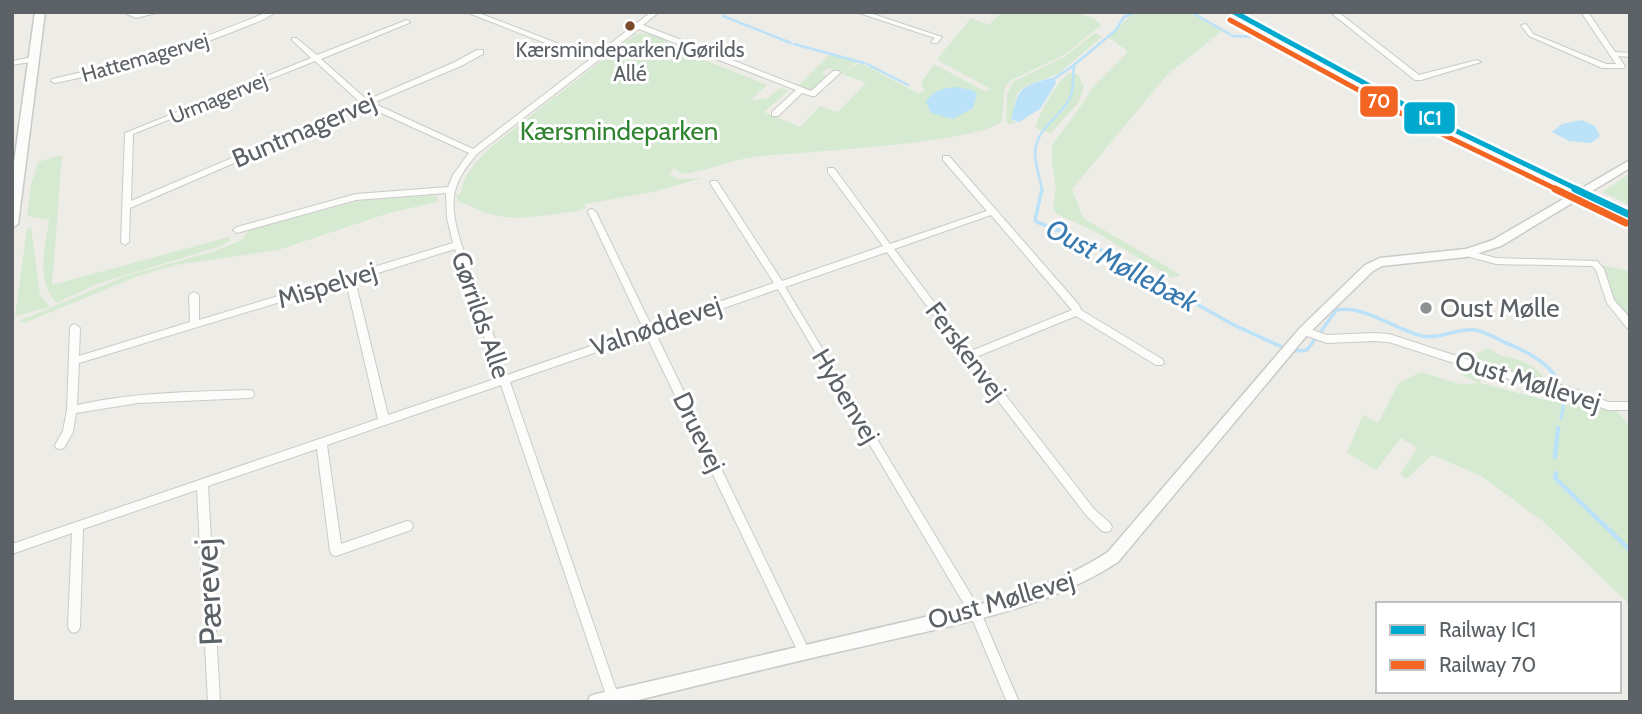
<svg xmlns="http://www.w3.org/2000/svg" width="1642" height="714" viewBox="0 0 1642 714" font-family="Cabin,sans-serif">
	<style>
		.green { fill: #d5ead1 }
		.water { fill: #bbe2f8 }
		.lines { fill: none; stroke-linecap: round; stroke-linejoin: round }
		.stream-far2 { stroke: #bbe2f8; stroke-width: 2.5 }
		.stream-far1 { stroke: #bbe2f8; stroke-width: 3.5 }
		.stream { stroke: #bbe2f8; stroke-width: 4.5 }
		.minor-casing { stroke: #cacac9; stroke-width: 2 }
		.tertiary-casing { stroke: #cacac9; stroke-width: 3 }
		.secondary-casing { stroke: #c9c9c8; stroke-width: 3 }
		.minor { fill: #fcfcfb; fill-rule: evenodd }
		.tertiary { fill: #fcfcfb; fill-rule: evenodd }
		.secondary { fill: #fcfcfb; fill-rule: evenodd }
		.rail-1-far1-casing { stroke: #fff; stroke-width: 10 }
		.rail-1-casing { stroke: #fff; stroke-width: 12 }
		.rail-2-far1-casing { stroke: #fff; stroke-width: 10 }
		.rail-2-casing { stroke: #fff; stroke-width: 12 }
		.rail-1-far1 { stroke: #00a9ce; stroke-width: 5 }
		.rail-1 { stroke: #00a9ce; stroke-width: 7 }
		.rail-2-far1 { stroke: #f26522; stroke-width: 5 }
		.rail-2 { stroke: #f26522; stroke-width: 7 }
		.bus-dot { fill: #7a4b2a; stroke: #fff; stroke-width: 2.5 }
		.poi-dot { fill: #8f9293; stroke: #fff; stroke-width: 2.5 }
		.labels { text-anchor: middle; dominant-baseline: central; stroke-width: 6; stroke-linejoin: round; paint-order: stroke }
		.far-bus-label { font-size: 21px; fill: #5c6166; stroke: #fff }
		.far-street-label { font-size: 21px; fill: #5c6166; stroke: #fff }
		.street-label { font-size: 26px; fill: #5c6166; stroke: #fff }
		.park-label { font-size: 26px; fill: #30832f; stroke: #fff }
		.poi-label { font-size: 26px; fill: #5c6166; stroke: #fff; text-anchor: start }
		.water-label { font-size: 28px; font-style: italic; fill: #3879af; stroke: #fff }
		.near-street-label { font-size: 32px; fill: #5c6166; stroke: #fff }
		.line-badge { stroke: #fff; stroke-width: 2.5 }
		.badge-label { font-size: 19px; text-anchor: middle; font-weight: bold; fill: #fff }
	</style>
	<rect width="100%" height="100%" fill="#edece7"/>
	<path class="green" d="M1002 12C1025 12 1087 6 1101 25L1064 55 1011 80 1005 87 1002 121C979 144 796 152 753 157 732 160 711 169 690 173L682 174 674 168 669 174 678 179 702 178 652 192 585 204V208L578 211C549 214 518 222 489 214 479 211 470 205 459 202L456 196 460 195C464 174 476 161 492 146L636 34C648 32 665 37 671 47L767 85 751 100 768 98 780 88 789 90 764 112 800 127 820 106 838 112 866 83 828 68 822 73 827 76 811 91 798 86 830 54 857 62 847 69 861 63 919 94 925 90 921 83 934 64 984 91 991 89 939 61 938 58 971 18 989 25Z
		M1140 12H1188L1222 31 1167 75 1072 189 1083 218 1181 275 1172 278 1096 232 1057 214 1053 209 1056 188 1052 164V145L1086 99 1091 89 1127 53 1125 49 1108 37C1122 28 1122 18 1140 12Z
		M1095 33 1102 37 1058 74 1025 86 1017 93 1011 119 1016 124 1006 123 1007 94 1013 82 1064 57Z
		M1070 73 1078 74 1084 87 1078 103 1051 133 1036 128C1037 116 1058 79 1070 73Z
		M62 155 52 285 229 237 230 241 218 247 97 284 56 303C35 277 45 250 49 220L27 216 31 185 38 162Z
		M1630 174V205L1602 192Z
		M431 195 438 197 437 202 389 213 278 250 176 265 138 276 24 323 19 321 126 276 215 251 242 240 249 230 358 201Z
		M31 227 40 295 50 307 15 316 27 228Z
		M1601 265 1630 271V322L1615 305Z
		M1488 348C1493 350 1497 355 1503 356 1516 358 1532 363 1542 375V380L1470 361 1469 358Z
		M1461 368 1481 376 1480 383 1553 402 1574 396 1616 411 1630 426V605L1544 522 1481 476 1432 455 1406 479 1400 474 1417 448 1401 438 1376 470 1347 453 1363 415 1378 423 1399 383 1421 372 1460 384 1479 383 1460 374Z"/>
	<path class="water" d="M1051 78H1055L1056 83 1040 109 1019 122 1011 119C1019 88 1019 87 1051 78Z
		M955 87 973 90 977 94 973 108 953 119 931 113 926 102C932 91 943 88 955 87Z
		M1582 120 1595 126 1600 136 1591 143 1569 141 1552 132 1562 124Z"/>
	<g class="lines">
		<path class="stream-far2" d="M1191 12 1233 36 1259 37 1375 100 1556 190
			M723 16 791 43
			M794 44 864 63
			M867 64 908 85
			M1055 78 1074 65
			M1042 190C1040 178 1035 164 1035 152 1037 127 1060 118 1070 98 1074 88 1073 75 1074 65L1116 30 1124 17 1136 12"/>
		<path class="stream-far1" d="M1042 189 1035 220 1037 222 1083 240 1232 324 1284 348
			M1552 189 1561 193
			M1320 333 1336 310C1365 305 1394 329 1422 336 1441 340 1457 327 1475 330 1484 331 1495 338 1504 342 1537 355 1573 376 1561 418
			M1295 351 1307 350 1316 338"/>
		<path class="stream" d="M1555 457 1558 428
			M1556 473 1555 478 1630 550"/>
		<g class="minor-casing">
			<path id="minor" d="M123 12 137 14 160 12 136 18Z
				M267 12H276C263 21 247 26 232 32 175 55 115 71 55 83L51 81 52 79C127 62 196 43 267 12Z
				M466 12H476L593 57 651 12H659L643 25 811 91 833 71H839L840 73 815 96H812L802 93 778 116H772V112L796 90 639 29 477 154C466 167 456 180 454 197 451 225 466 255 475 281 486 312 496 343 507 375L643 328 588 212 589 210 592 209 596 212 651 325 774 283 710 183 711 181H717L782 281 883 246 828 172V168H834L890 244 987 211 943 160V156H949L1079 305 1081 310 1162 359 1164 362 1162 365H1156L1076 316 976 357 1094 509 1110 523 1112 527 1110 531 1106 532 1102 531 1086 515 966 359 887 252 785 287 979 608 1019 702H1007L971 616 778 289 655 332 808 648 810 652 808 656 804 658 800 656 646 335 510 382 619 698 618 702H608L607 698 501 385 327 445 341 544 407 521 411 522 413 526 411 530 336 556 332 555 330 551 317 449 208 486 220 702H208L197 490 83 529 80 627 78 631 74 633 70 631 68 627 72 533 12 554V544L378 419 346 282 79 363 77 405C134 392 191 392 249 390L253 391 254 394 253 397 249 398 138 403 76 413 73 432 64 448 60 449 56 448 55 445 63 431 67 410 70 328 72 325 75 324 80 328 79 356 190 322 189 295 194 292 199 295V320L453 243 447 218 446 193 356 200 237 233 233 230 237 227 356 194 448 187 453 175 469 153 366 106 130 208 129 242 125 245 121 242 125 133 311 58 292 40V38H296L317 55 407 20 410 22 409 23 321 59 367 100 455 62 477 50H483V54L461 66 373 103 473 149 589 60ZM315 61 361 103 131 201 133 134ZM991 215 1072 310 971 351 894 249ZM455 249 498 378 388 415 355 280Z
				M856 12H867L942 37 937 43H933L931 42 935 38Z
				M1330 12H1338L1419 75 1477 60 1481 62 1421 80H1415Z
				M1581 12H1588L1615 52 1630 53V57L1618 56 1625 66 1624 68H1602L1529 36 1521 25 1526 24 1533 34 1606 64H1616Z
				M33 57H36V61L12 65V61Z
				M1466 250 1496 258 1597 261 1604 269 1614 300 1630 318V329L1627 328 1607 303 1596 270 1592 266 1496 264 1463 255 1462 253 1463 251Z
				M1304 327 1327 335 1373 333 1389 334 1466 359 1575 389 1608 402H1630V410H1608L1573 397 1466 367 1389 342 1373 341 1327 343 1301 334 1299 331Z"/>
		</g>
		<g class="tertiary-casing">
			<path id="tertiary" d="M1630 160V168L1501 246 1466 257 1382 266 1373 271 1308 334 1118 562C1044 610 957 624 873 644 792 662 711 682 630 702H588L590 696 596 694 1002 599C1040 587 1074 574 1108 552L1300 328 1365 265 1380 258 1466 249 1493 240Z"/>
		</g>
		<g class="secondary-casing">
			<path id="secondary" d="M35 12H45L18 224 12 228V177Z"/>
		</g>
		<use href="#minor" class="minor"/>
		<use href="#tertiary" class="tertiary"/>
		<use href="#secondary" class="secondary"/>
		<g class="rail-1-far1-casing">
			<path id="rail-1-far1" d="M1234 12 1423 115 1579 190"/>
		</g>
		<g class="rail-1-casing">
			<path id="rail-1" d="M1575 189 1630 215"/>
		</g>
		<g class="rail-2-far1-casing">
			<path id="rail-2-far1" d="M1230 20 1419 123 1558 190"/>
		</g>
		<g class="rail-2-casing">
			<path id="rail-2" d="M1555 189 1626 223"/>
		</g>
		<use href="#rail-1-far1" class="rail-1-far1"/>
		<use href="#rail-1" class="rail-1"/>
		<use href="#rail-2-far1" class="rail-2-far1"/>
		<use href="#rail-2" class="rail-2"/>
	</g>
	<circle class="bus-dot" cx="630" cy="26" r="6"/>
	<circle class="poi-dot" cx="1426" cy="308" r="7"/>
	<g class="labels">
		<g class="far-bus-label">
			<text x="630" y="49">Kærsmindeparken/Gørilds<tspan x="630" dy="24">Allé</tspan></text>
		</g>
		<g class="far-street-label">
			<text transform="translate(145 57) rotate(-16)">Hattemagervej</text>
			<text transform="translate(218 98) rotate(-22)">Urmagervej</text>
		</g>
		<g class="street-label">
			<text transform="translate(304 130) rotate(-23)">Buntmagervej</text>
			<text transform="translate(327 285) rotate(-17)">Mispelvej</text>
			<text transform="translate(481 315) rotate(71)">Gørrilds Alle</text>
			<text transform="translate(656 326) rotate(-19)">Valnøddevej</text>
			<text transform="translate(966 351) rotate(53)">Ferskenvej</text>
			<text transform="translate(1528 381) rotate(17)">Oust Møllevej</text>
			<text transform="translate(846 396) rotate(59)">Hybenvej</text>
			<text transform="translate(699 432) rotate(64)">Druevej</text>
			<text transform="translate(1001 600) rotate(-16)">Oust Møllevej</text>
		</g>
		<g class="park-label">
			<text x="619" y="131">Kærsmindeparken</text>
		</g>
		<g class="poi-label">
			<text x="1440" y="308">Oust Mølle</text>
		</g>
		<g class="water-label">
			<text transform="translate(1122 265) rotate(28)">Oust Møllebæk</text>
		</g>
		<g class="near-street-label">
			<text transform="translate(208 592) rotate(-93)">Pærevej</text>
		</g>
	</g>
	<g class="line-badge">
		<rect x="1359" y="85" width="40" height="33" rx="7" fill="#f26522"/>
		<rect x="1403" y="101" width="53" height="34" rx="7" fill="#00a9ce"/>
	</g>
	<g class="badge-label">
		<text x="1379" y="108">70</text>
		<text x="1430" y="125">IC1</text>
	</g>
	<rect width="1642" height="714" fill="none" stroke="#5c6166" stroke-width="28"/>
	<rect x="1376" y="602" width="245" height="91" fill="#ffffff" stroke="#bec0c2" stroke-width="2"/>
	<rect x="1390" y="625" width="35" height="10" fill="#00a9ce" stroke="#bec0c2" stroke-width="2"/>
	<text x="1439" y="637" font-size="21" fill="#5c6166">Railway IC1</text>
	<rect x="1390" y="660" width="35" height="10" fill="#f26522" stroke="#bec0c2" stroke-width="2"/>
	<text x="1439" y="672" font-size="21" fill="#5c6166">Railway 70</text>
</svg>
